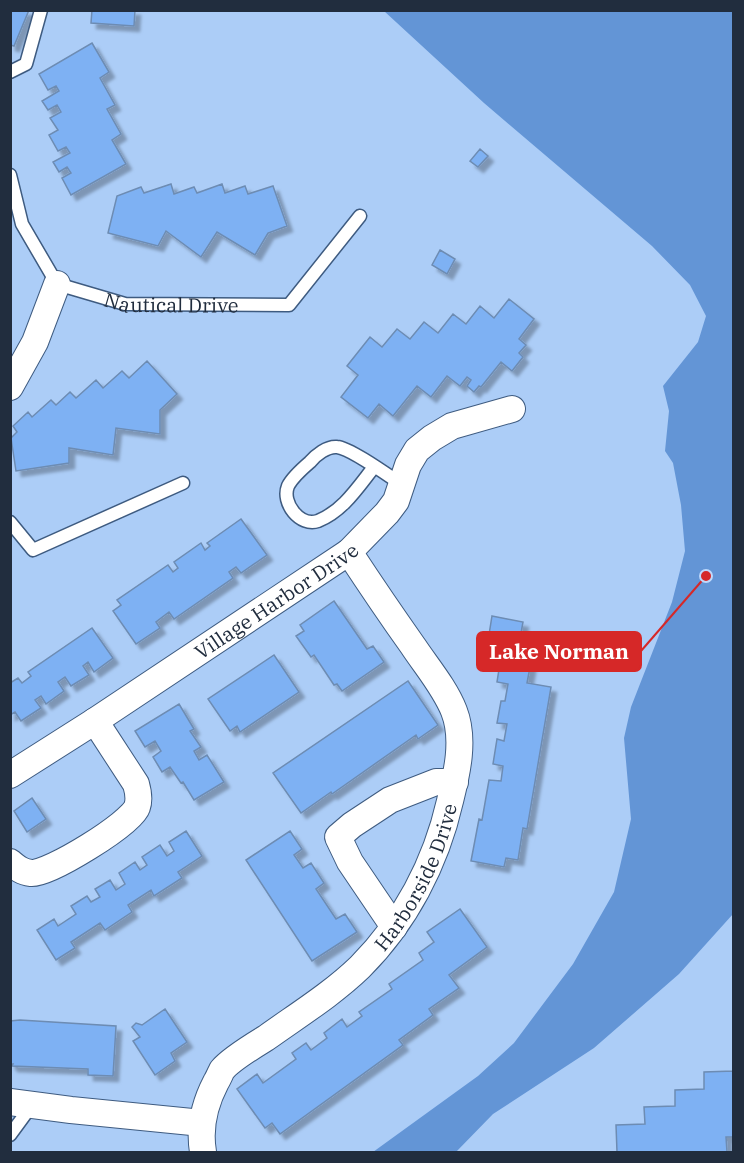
<svg xmlns="http://www.w3.org/2000/svg" width="744" height="1163" viewBox="0 0 744 1163" font-family="'IBM Plex Serif',serif">
	<style>
		.water { fill: #6395d6 }
		.building { fill: #7eb1f3; stroke: #6d8cb3; stroke-width: 1.5; filter: url(#shadow) }
		.lines { fill: none; stroke-linecap: round; stroke-linejoin: round }
		.service-casing { stroke: #3e5b80; stroke-width: 15 }
		.minor-casing { stroke: #3e5b80; stroke-width: 28 }
		.service { stroke: #fff; stroke-width: 12 }
		.minor { stroke: #fff; stroke-width: 26 }
		.labels { text-anchor: middle; dominant-baseline: central; stroke-width: 4.5; stroke-linejoin: round; paint-order: stroke }
		.street-label { font-size: 20px; fill: #212d3e; stroke: #bfd9fc }
		.leader { fill: none; stroke: #d62828; stroke-width: 2 }
		.callout-dot { fill: #d62828; stroke: #bfd9fc; stroke-width: 2 }
		.callout { fill: #d62828; stroke: #d62828; stroke-width: 2 }
		.callout-label { font-size: 21px; text-anchor: middle; font-weight: bold; fill: #fff }
	</style>
	<defs>
		<filter id="shadow"><feDropShadow dx="5.5" dy="5.5" stdDeviation="1.5" flood-color="#0004"/></filter>
	</defs>
	<rect width="100%" height="100%" fill="#accdf7"/>
	<path class="water" d="M384 11H733V914L679 974 594 1048 493 1114 456 1152H373L478 1076 514 1043 573 964 614 892 631 819 624 738 631 707 672 602 685 551 681 505 673 463 665 451 669 411 663 386 698 342 706 316 690 285 652 246 484 103Z"/>
	<path class="building" d="M10 10H29L14 46 10 45Z
		M92 10H135L134 26 91 23Z
		M92 43 109 72 100 78 115 105 107 109 121 134 112 140 126 164 71 195 62 178 71 173 67 167 59 172 53 162 70 153 66 147 58 151 49 135 58 130 50 118 61 112 57 105 48 110 42 101 59 91 56 86 48 90 39 74Z
		M480 149 488 156 478 167 470 161Z
		M171 184 174 194 194 187 197 193 222 184 225 193 245 186 248 194 273 186 287 226 268 233 255 255 217 232 201 257 166 231 158 246 108 233 117 196 141 187 144 193Z
		M440 250 455 259 447 274 432 265Z
		M509 299 534 319 519 339 526 345 519 353 523 357 512 371 501 362 481 387 479 386 474 392 467 386 471 380 467 377 460 386 447 376 431 397 417 386 393 416 379 404 368 418 341 397 358 375 347 366 370 337 382 347 397 329 410 339 424 322 438 333 453 314 466 324 480 306 494 318Z
		M147 361 177 394 160 410V434L116 428 113 455 69 448V463L16 471 11 438 17 432 13 426 28 412 32 417 51 400 56 405 70 392 76 398 96 380 103 388 122 371 129 378Z
		M241 519 267 555 241 573 236 567 229 572 233 578 174 619 169 612 156 622 160 628 136 644 113 611 121 605 117 600 168 565 173 572 178 568 174 562 201 543 205 550 210 546 207 543Z
		M334 601 367 649 373 646 384 662 342 691 337 684 334 685 314 655 311 657 296 636 304 631 300 625Z
		M492 616 523 622 519 644 534 646 527 683 551 687 527 829 523 828 518 860 506 858 504 867 471 861 479 819 482 820 489 780 501 781 503 766 493 764 497 739 504 741 507 724 497 723 501 701H505L508 684 497 682 500 663 492 661 496 643 488 641Z
		M92 628 113 658 94 672 88 662 83 666 89 675 71 686 65 677 58 682 64 691 46 704 41 696 35 700 41 708 21 721 15 712 10 715V683L18 678 22 683 31 676 28 672Z
		M274 655 299 692 240 732 237 726 230 731 208 699Z
		M408 681 438 725 418 739 416 735 332 794 331 792 301 813 273 773Z
		M179 704 194 729 190 731 201 747 194 751 199 760 207 755 224 782 194 800 183 782 181 783 170 767 162 772 153 757 161 751 155 741 145 747 135 731Z
		M32 798 46 819 27 832 14 811Z
		M186 831 202 856 178 872 182 878 154 896 151 890 128 905 132 912 105 930 100 923 71 942 75 948 56 960 37 930 54 919 58 926 76 914 71 906 87 896 91 902 100 897 95 889 110 880 116 890 125 884 119 873 135 862 140 870 147 865 142 857 160 845 167 856 174 851 169 842Z
		M290 831 302 849 294 855 303 868 311 863 324 883 316 889 336 919 345 914 357 932 312 961 246 860Z
		M460 909 487 947 449 975 459 988 429 1009 433 1015 399 1040 403 1045 280 1134 272 1123 265 1128 237 1089 257 1074 263 1083 296 1059 292 1053 306 1043 311 1050 327 1038 324 1033 342 1019 347 1027 362 1016 359 1012 392 989 389 984 423 960 419 953 434 942 427 932Z
		M165 1009 187 1042 171 1053 175 1061 155 1075 133 1041 140 1037 132 1027 136 1023 142 1025Z
		M20 1020 116 1026 113 1076 88 1075V1069L12 1066 13 1064H10V1021Z
		M733 1052H734V1137H726L727 1152H617L616 1125 645 1124 644 1107 675 1106V1090L704 1089V1072L733 1071Z"/>
	<g class="lines">
		<g class="service-casing">
			<g id="service">
				<path d="M10 72 26 64 41 10"/>
				<path id="s1" d="M10 175 22 224 57 284 125 304 289 305 360 216"/>
				<path d="M374 467C358 487 343 511 318 521 300 527 281 503 288 486 292 478 303 468 310 462 316 455 327 446 337 447 350 448 389 476 401 484"/>
				<path d="M10 522 33 550 183 483"/>
				<path d="M10 1135 32 1105"/>
			</g>
		</g>
		<g class="minor-casing">
			<g id="minor">
				<path d="M10 387 35 342 57 284"/>
				<path id="s2" d="M10 775 95 721 349 552 387 513 396 501 408 465 417 450 432 438 452 426 512 409"/>
				<path d="M10 862C17 868 22 872 31 873 48 875 132 823 137 807 140 799 138 791 136 784L95 721"/>
				<path d="M394 927 350 862 338 837 352 825 390 800 436 782H455"/>
				<path d="M10 1102 71 1110 202 1123"/>
				<path id="s3" d="M203 1152C199 1128 204 1105 216 1082 218 1079 220 1074 222 1070 231 1059 253 1046 266 1038 298 1015 332 994 360 967 405 922 436 863 450 801 457 773 465 739 454 711 445 688 427 667 413 646 391 615 370 584 349 552"/>
			</g>
		</g>
		<use href="#service" class="service"/>
		<use href="#minor" class="minor"/>
	</g>
	<g class="labels">
		<g class="street-label">
			<text stroke="none"><textPath href="#s1" startOffset="237">Nautical Drive</textPath></text>
			<text stroke="none"><textPath href="#s2" startOffset="318">Village Harbor Drive</textPath></text>
			<text stroke="none"><textPath href="#s3" startOffset="366">Harborside Drive</textPath></text>
		</g>
	</g>
	<path class="leader" d="M706 576L641 651"/>
	<circle class="callout-dot" cx="706" cy="576" r="6"/>
	<rect class="callout" x="477" y="632" width="164" height="39" rx="6"/>
	<g class="callout-label">
		<text x="559" y="659">Lake Norman</text>
	</g>
	<rect width="744" height="1163" fill="none" stroke="#212d3e" stroke-width="24"/>
</svg>
